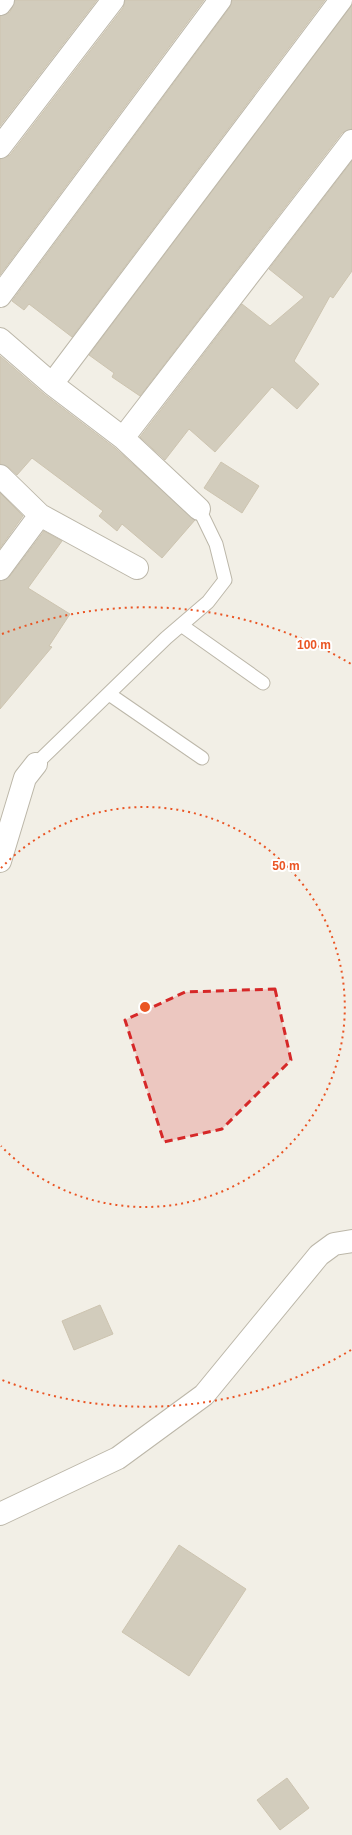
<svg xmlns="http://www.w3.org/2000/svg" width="352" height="1835" viewBox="0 0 352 1835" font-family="Helvetica,sans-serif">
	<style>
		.building { fill: #d2ccbc; stroke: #cdc4b0 }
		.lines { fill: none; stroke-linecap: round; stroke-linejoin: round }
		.service-casing { stroke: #bcb7a9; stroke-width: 15 }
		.minor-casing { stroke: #bcb7a9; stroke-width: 24 }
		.service { stroke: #fff; stroke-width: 13 }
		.minor { stroke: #fff; stroke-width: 22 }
		.marked { fill: #d62828; fill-opacity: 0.2; stroke: #d62828; stroke-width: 3; stroke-dasharray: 8 5; stroke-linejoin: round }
		.ring { fill: none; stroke: #ea5524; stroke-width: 2; stroke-dasharray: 2 4 }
		.centre { fill: #ea5524; stroke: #fff; stroke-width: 2 }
		.ring-label { font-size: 12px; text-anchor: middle; font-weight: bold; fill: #ea5524; stroke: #fff; stroke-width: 4; stroke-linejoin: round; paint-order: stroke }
	</style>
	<rect width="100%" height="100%" fill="#f2efe6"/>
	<path class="building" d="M15 0H97L0 126V16L10 12Z
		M125 0H204L0 275V159L10 155 123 8Z
		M232 0H325L72 337 29 304 24 310 12 301 230 7Z
		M352 5V129L342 133 140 396 112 377 114 373 89 355Z
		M352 161V271L333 298 330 296 294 361 319 384 297 409 272 387 215 452 189 429 165 460 140 437 242 304 270 326 304 297 269 269Z
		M0 356 44 394 115 448 195 520 162 558 122 524 117 531 99 516 103 511 32 458 17 475 8 467 0 464Z
		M221 462 259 486 242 513 204 488Z
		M0 493 23 516 0 548Z
		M44 531 62 541 28 588 70 614 49 646 52 647 0 709V581L10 576Z
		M100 1305 113 1334 74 1350 62 1321Z
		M179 1545 246 1589 189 1676 122 1632Z
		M287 1778 309 1808 280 1830 257 1800Z"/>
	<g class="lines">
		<g class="service-casing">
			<path id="service" d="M181 625 263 683
				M109 694 202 758
				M36 764 166 638 208 602 225 580 216 544 199 509"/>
		</g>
		<g class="minor-casing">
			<path id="minor" d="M0 4 3 0
				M0 147 113 0
				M0 296 220 0
				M0 339 52 384 123 438 199 509
				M52 384 341 0
				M123 438 352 141
				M0 476 40 515 137 568
				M0 569 40 515
				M0 861 25 778 36 764
				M0 1514 118 1458 204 1395 319 1255 334 1244 352 1241"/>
		</g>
		<use href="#service" class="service"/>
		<use href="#minor" class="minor"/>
	</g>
	<path class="marked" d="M275 989 291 1060 222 1129 164 1142 125 1020 185 992Z"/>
	<g class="ring">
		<path d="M1 868A200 200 0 1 1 1 1146"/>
		<path d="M351 1350A400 400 0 0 1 2 1380M2 634A400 400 0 0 1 351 664"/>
	</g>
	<circle cx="145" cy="1007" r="6" class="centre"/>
	<g class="ring-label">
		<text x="314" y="649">100 m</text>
		<text x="286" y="870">50 m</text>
	</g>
</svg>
